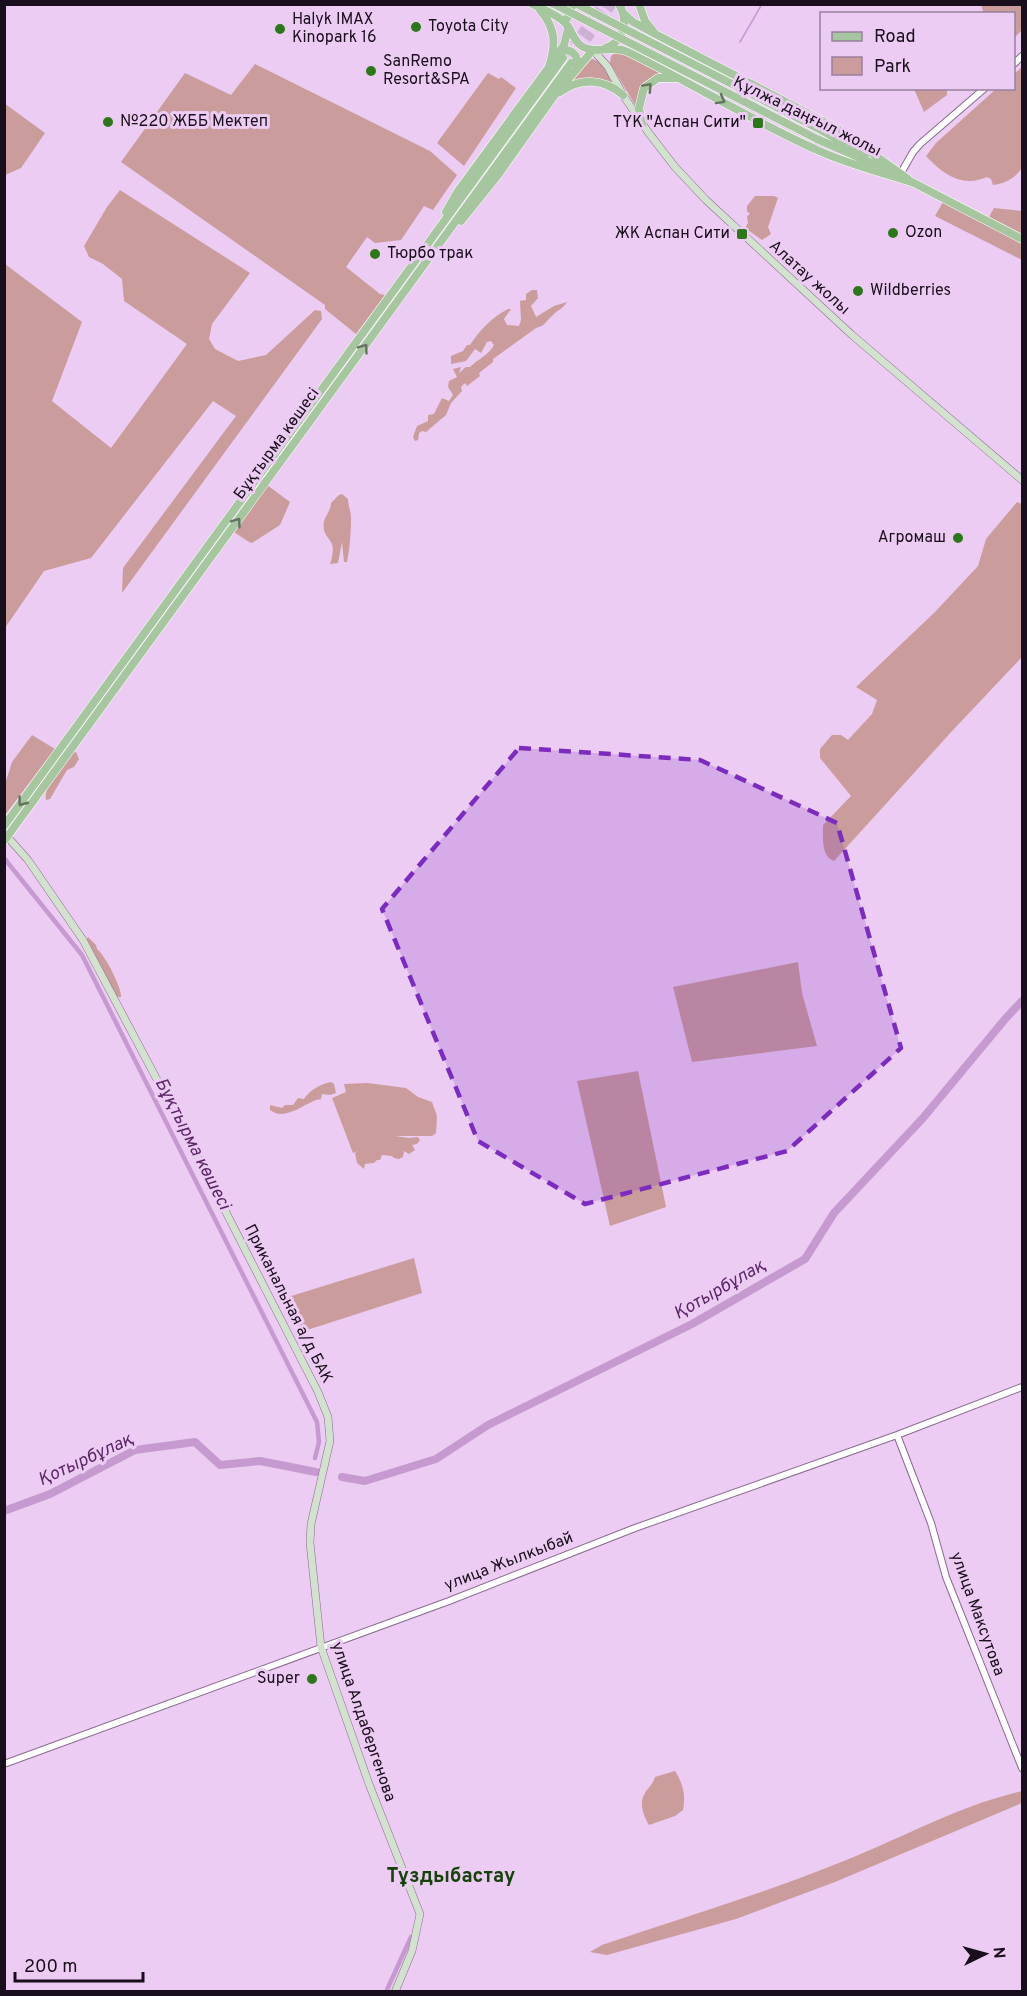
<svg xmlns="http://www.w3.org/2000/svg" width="1027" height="1996" viewBox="0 0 1027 1996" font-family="Overpass,sans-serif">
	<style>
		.green { fill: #ca9c9b }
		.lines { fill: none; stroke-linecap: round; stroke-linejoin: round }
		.stream { stroke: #c69ad0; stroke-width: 1.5 }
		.canal { stroke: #c69ad0; stroke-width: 4.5 }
		.river { stroke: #c69ad0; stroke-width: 8 }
		.primary-tunnel { stroke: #ccb0d3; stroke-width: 8; stroke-dasharray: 8 4; stroke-linecap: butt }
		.tertiary-casing { stroke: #886b8e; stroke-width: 8 }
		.secondary-casing { stroke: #886b8e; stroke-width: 8 }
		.primary-casing { stroke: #fff; stroke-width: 9 }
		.tertiary { stroke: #fff; stroke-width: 6 }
		.secondary { stroke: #d2e2ce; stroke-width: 7 }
		.primary { stroke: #a5c69e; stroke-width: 8 }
		.primary-bridge-casing { stroke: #fff; stroke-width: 9; stroke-linecap: butt }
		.primary-bridge { stroke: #a5c69e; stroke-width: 8 }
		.oneway { stroke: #667363 }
		.marked { fill: #7b2cbf; fill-opacity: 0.2; stroke: #7b2cbf; stroke-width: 4.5; stroke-dasharray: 12 8; stroke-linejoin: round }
		.poi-dot { fill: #2d771b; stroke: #ecccf3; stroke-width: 2 }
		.labels { text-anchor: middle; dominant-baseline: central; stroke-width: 6; stroke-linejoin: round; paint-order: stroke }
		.poi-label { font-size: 16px; fill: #190e1b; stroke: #ecccf3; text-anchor: start }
		.street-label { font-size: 16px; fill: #190e1b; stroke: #ecccf3 }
		.water-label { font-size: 18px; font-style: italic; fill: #5c2668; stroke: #ecccf3 }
		.quarter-label { font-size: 20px; font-weight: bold; fill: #144208; stroke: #ecccf3 }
	</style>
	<rect width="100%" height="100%" fill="#ecccf3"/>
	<path class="green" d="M981 5H1022V30L1014 38V14L981 13 983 11Z
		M617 52H620L664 75 639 93 637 108 610 63 611 56Z
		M590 58 600 62 617 88 605 82 564 87Z
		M255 64 430 151 457 175 433 210 424 206 401 240 375 243 367 237 346 267 380 294 385 295 356 334 325 309V305L121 162 185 73 231 95Z
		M1022 67V168C1014 179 1006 183 993 185L991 179 987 177C962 188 944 175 926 156L936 143 996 89 1014 88V74Z
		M488 73 499 79 501 77 516 88 464 166 437 143Z
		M914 89H947V95L924 112Z
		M4 103 45 133 21 168 5 175Z
		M120 190 250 273 212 324 209 339 215 349 238 361 266 355 315 310 321 311 322 319 122 593 123 568 236 416 213 401 91 558 44 571 5 628V264L82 322 52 401 111 448 187 344 124 301 122 279 103 264 89 257 84 246 107 207Z
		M755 196H774L778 198 768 227 771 234 762 240 745 228 748 223 747 216 750 214 747 211V206Z
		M943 202 1022 242V260L935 216Z
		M994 208 1022 211V234L989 217Z
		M532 290H537L538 298 531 306 536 317 554 306 567 302C563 309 557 310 552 316 546 321 545 326 536 328L493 359V362L479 373 480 376 467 386 465 383 461 387 462 391 451 403 446 415 426 432 422 431 419 433 418 440 415 441 413 437 417 426 428 421V415L434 414 442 398 449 401 453 395 448 387 449 381 457 377 453 369 461 367 459 373 466 367H470C478 359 489 355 494 345L491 341 487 342 481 353 475 349 466 361 451 364V356L463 351 467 345H470C480 330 491 318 508 309H511L504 319 507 325 519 326 521 320 520 301 526 300V294Z
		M341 371 342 372 134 655 338 373Z
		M267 485 290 502 280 525 252 543 249 542 234 532Z
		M342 494 348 499C348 506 351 511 351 518 351 533 350 547 347 562H344L342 542 338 563 330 564C332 558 334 551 332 544 328 536 322 534 324 521 326 515 331 510 331 503L339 495Z
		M1017 502 1022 504V657L953 730 834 861C821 857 823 836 823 825L851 796 820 758V749L832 735H841L848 740 872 714 877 700 856 687 935 612 978 566 986 539Z
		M32 735 55 749 5 815 6 781 12 762Z
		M76 752 79 759 74 767 67 770 50 799 46 800C43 785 63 765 72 753Z
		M88 937 96 945 97 949C105 955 122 988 121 997H118L115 994 86 941Z
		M798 962 802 993 817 1046 692 1062 673 987Z
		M638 1071 666 1207 610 1226 577 1081Z
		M331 1082 334 1084 336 1093 330 1095 322 1094 321 1099 316 1100C301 1106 284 1121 270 1110V1105L282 1108 285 1105H293L298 1098 304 1099C310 1090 320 1084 331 1082Z
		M368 1083 406 1088 418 1097 432 1102 437 1116 436 1133 432 1136H395L409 1138 418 1137 420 1140 417 1144 412 1145 415 1150 409 1154 404 1151 403 1157 399 1159 394 1158 392 1156 382 1155 380 1160H377L374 1163 365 1164 364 1169 357 1163 355 1153 358 1151 353 1153 332 1098 346 1092 344 1084Z
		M414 1258 422 1293 301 1332 288 1297Z
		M675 1771C683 1783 686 1796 683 1810L675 1816 649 1825C644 1817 639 1804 644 1795 647 1788 653 1785 655 1777Z
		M1022 1791V1803L835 1882 736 1919 607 1955 590 1952 602 1945C678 1919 756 1896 831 1866 895 1842 956 1806 1022 1791Z"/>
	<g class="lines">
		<path class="stream" d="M740 42 762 4"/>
		<path class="canal" d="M4 858 82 955 317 1422 319 1442 315 1458
			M386 1992 411 1937"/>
		<path class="river" d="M342 1477 365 1481 436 1459 488 1425 692 1324 805 1259 834 1213 923 1118 1006 1018 1022 1001
			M4 1511 50 1494 135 1450 195 1442 220 1465 260 1461 316 1472"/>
		<path class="primary-tunnel" d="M566 54 603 4
			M573 59 613 4"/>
		<g class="tertiary-casing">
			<path id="tertiary" d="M1014 64 1022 56
				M901 173 913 152 920 144 985 88
				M897 1435 931 1523 946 1577 1022 1768
				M4 1764 449 1601 635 1528 897 1435 1022 1387"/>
		</g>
		<g class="secondary-casing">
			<path id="secondary" d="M593 50 608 67 623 95 648 132 675 167 706 200 852 335 1022 480
				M4 833 28 860 83 940 189 1140 318 1392 328 1417 330 1441 311 1524 310 1543 321 1647 369 1784 420 1914 412 1951 395 1992"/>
		</g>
		<g class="primary-casing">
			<path id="primary" d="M532 4C542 9 556 14 564 22 573 29 572 41 583 47 597 54 613 45 628 52 691 83 751 120 815 149 846 164 881 172 914 183
				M577 4 596 14
				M639 4 645 21 653 31
				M624 14 633 22 661 37 838 129 908 179
				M568 17 573 4
				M606 48C624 40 629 22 619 4
				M560 52C571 47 579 55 577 67
				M553 61 564 45 568 29
				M560 92C581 77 604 79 623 95
				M642 124 639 108 644 88 658 78H677
				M821 130 865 155
				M817 139 888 170
				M912 182 1022 239
				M446 212 458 191 549 67C556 45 556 28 540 10
				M461 221 498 175 554 96 593 50
				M4 826 563 58
				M4 841 571 63"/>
		</g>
		<use href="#tertiary" class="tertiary"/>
		<use href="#secondary" class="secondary"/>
		<use href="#primary" class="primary"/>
		<g class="primary-bridge-casing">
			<path id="primary-bridge" d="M554 4 817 139
				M596 14 821 130"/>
		</g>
		<use href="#primary-bridge" class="primary-bridge"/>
	</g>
	<defs><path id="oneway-chevron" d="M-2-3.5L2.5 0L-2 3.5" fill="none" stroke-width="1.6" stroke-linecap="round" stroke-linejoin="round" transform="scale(1.5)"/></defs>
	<g class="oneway">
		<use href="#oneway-chevron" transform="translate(648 87) rotate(-47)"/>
		<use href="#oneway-chevron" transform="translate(721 100) rotate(29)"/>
		<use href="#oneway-chevron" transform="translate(364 348) rotate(-54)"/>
		<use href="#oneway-chevron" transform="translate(237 522) rotate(-54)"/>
		<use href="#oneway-chevron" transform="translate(22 802) rotate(127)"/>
	</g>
	<path class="marked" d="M519 748 700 760 837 823 901 1048 787 1151 585 1204 478 1141 382 909Z"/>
	<g class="poi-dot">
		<circle cx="416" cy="27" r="6"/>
		<circle cx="280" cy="29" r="6"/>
		<circle cx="371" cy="71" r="6"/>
		<circle cx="108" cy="122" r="6"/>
		<rect x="752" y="117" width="12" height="12" rx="3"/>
		<circle cx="893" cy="233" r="6"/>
		<rect x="736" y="228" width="12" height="12" rx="3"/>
		<circle cx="375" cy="254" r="6"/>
		<circle cx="858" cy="291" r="6"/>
		<circle cx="958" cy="538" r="6"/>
		<circle cx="312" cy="1679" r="6"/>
	</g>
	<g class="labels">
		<g class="poi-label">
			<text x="292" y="20">Halyk IMAX<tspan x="292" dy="18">Kinopark 16</tspan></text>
			<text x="428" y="27">Toyota City</text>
			<text x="383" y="62">SanRemo<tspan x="383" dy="18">Resort&amp;SPA</tspan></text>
			<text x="120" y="122">№220 ЖББ Мектеп</text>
			<text x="746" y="123" text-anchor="end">ТҮК "Аспан Сити"</text>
			<text x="905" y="233">Ozon</text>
			<text x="730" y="234" text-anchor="end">ЖК Аспан Сити</text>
			<text x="387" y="254">Тюрбо трак</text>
			<text x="870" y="291">Wildberries</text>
			<text x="946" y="538" text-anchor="end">Агромаш</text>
			<text x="300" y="1679" text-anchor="end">Super</text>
		</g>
		<g class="street-label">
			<text transform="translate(807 117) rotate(26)">Құлжа даңғыл жолы</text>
			<text transform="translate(809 278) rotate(42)">Алатау жолы</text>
			<text transform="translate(277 444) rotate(-54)">Бұқтырма көшесі</text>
			<text transform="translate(288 1304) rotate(63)">Приканальная а/д БАК</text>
			<text transform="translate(509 1562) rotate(-21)">улица Жылкыбай</text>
			<text transform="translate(977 1614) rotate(70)">улица Максутова</text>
			<text transform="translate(363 1722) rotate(71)">улица Алдабергенова</text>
		</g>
		<g class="water-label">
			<text transform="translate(192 1144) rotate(63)">Бұқтырма көшесі</text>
			<text transform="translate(720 1290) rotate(-30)">Қотырбұлақ</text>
			<text transform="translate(86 1460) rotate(-25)">Қотырбұлақ</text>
		</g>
		<g class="quarter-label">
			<text x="451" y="1877">Тұздыбастау</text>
		</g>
	</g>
	<rect width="1027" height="1996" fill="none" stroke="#190e1b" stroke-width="12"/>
	<rect x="820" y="12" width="195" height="78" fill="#ecccf3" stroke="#98809d" stroke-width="1.5"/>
	<rect x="832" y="32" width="30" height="9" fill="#a5c69e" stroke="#98809d" stroke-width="1.5"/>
	<text x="874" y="42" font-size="18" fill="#190e1b">Road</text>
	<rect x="832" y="57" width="30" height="18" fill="#ca9c9b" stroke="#98809d" stroke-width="1.5"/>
	<text x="874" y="72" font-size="18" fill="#190e1b">Park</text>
	<g transform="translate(985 1954) rotate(85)" stroke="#ecccf3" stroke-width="4.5" paint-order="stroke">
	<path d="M0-4.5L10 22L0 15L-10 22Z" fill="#190e1b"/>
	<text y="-9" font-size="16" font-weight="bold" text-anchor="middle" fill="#190e1b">N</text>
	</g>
	<path d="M15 1972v9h128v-9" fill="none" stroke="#190e1b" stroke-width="3"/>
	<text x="24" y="1972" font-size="18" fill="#190e1b" stroke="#ecccf3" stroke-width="4.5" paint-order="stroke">200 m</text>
</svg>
